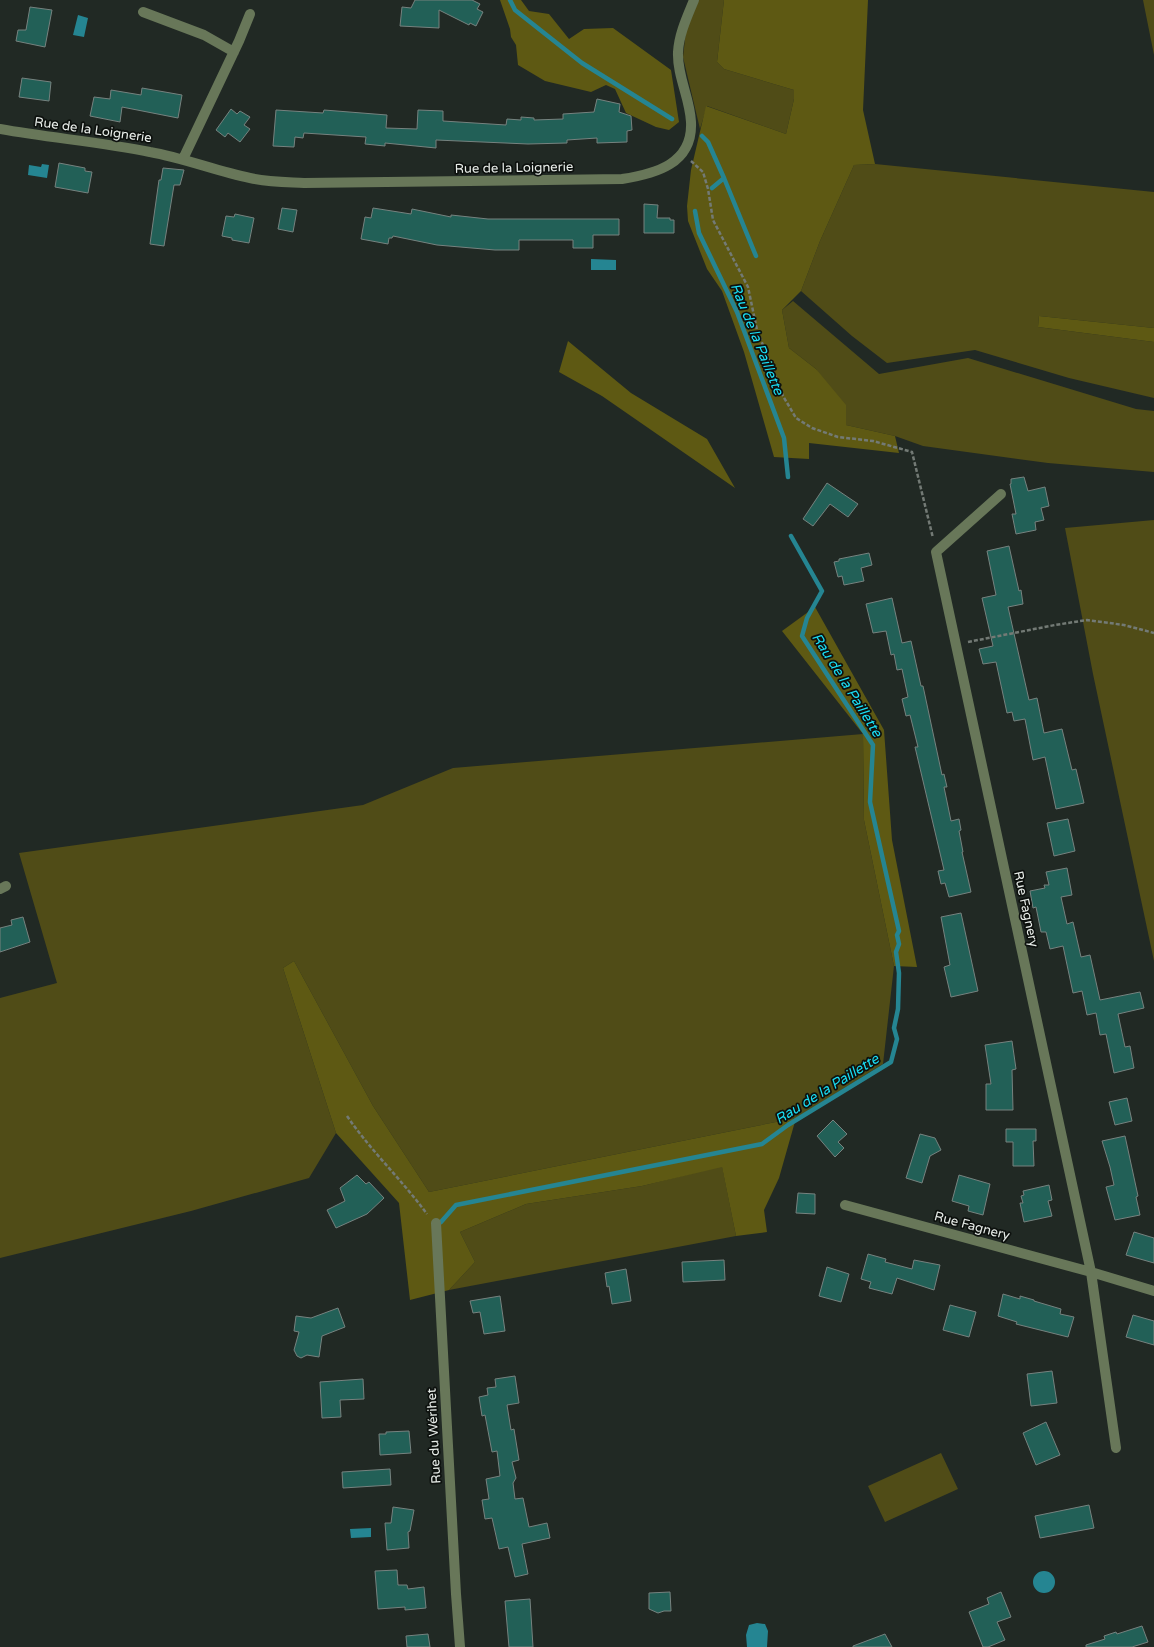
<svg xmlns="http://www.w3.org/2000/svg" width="1154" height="1647" viewBox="0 0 1154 1647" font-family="'Varela Round',sans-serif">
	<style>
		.green { fill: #504c17 }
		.forest { fill: #5e5913 }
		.water { fill: #258592 }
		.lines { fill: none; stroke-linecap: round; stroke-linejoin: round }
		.stream { stroke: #258592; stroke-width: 4.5 }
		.building { fill: #226057; stroke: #76827f }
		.path { stroke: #737a75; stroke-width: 2.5; stroke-dasharray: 4 2; stroke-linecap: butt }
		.minor { stroke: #687759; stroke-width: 10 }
		.labels { text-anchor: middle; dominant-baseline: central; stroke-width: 3.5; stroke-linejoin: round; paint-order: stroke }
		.street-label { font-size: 13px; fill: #e8ede9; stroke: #0d110e }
		.water-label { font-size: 14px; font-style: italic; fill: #1adef4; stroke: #0d110e }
	</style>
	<rect width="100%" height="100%" fill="#212924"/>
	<path class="green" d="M699 0H724L717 62 724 69 794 90V99L786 134 707 106 700 129 683 57 686 30Z
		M1143 0H1154V55Z
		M875 164 1154 192V328L1039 316 1038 327 1154 342V398L1069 378 975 350 887 363 852 336 801 291 820 241 854 165Z
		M793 301 879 374 968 358 1136 409 1154 411V472L1048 463 923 446 895 436 846 425 816 369 789 348 782 310Z
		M1154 520V961L1093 674 1065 528Z
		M863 734 864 820 894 966 883 1064 796 1118 429 1192 373 1106 294 961 283 968 336 1133 309 1178 191 1211 0 1258V998L57 983 19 853 363 805 453 768Z
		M722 1166 736 1236 449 1290 475 1262 460 1232 526 1204 642 1186Z
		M941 1453 958 1489 885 1522 868 1486Z"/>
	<path class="forest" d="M500 0H521L529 11 549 14 569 39 584 29 613 28 671 70 679 122 669 130 656 127 626 113 615 89 606 85 591 92 545 81 518 65 516 45 511 37 510 29Z
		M724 0H868L863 110 875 164 854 165 820 241 801 291 782 310 789 348 816 369 846 405V425L895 436 899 453 809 443V459L774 457 744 352 722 291 707 269 688 221 687 206 691 170 706 106 786 134 794 99V90L724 69 717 62Z
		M1039 316 1154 328V342L1038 327Z
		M568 341 631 393 707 439 735 488 602 396 559 372Z
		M815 607 884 730 892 840 917 967 894 966 864 820 863 734 782 631Z
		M294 961 373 1106 429 1192 796 1118 779 1178 764 1210 767 1232 736 1236 722 1167 642 1186 526 1204 460 1232 475 1262 449 1290 410 1300 399 1203 336 1133 283 968Z"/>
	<path class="water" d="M78 15 88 18 84 37 73 35Z
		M42 164 49 165 47 178 28 175 29 165 41 167Z
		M591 259 616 260V270H591Z
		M371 1528V1537L351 1538 350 1529Z
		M1033 1582a11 11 0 1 1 22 0a11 11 0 1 1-22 0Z
		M757 1623 765 1624 768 1631 767 1647H747L746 1635 749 1625Z"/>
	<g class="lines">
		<path class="stream" d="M510 0 515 10 582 63 672 119
			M702 136 708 142 724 178 756 256
			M712 188 724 178
			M695 211 699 233 737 312 784 438 788 477
			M441 1222 456 1205 762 1144 788 1125 891 1062 897 1039 894 1028 898 1009 899 973 896 952 899 944 897 935 899 931 870 802 873 745 802 636 807 618 822 591 791 536"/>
	</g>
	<path class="building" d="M415 0H472L480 4 477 9 483 12 476 26 470 23 469 25 439 10V28L400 26 402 7 411 8Z
		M30 7 52 10 45 47 16 41 18 30H26Z
		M22 78 51 82 49 101 19 97Z
		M142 88 182 95 178 118 122 107 120 122 90 116 94 97 110 99 111 90 141 95Z
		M597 99 620 104 619 112 631 116 632 130 627 131V142L597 143V138L567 140V143L528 144 436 140V148L385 143V146L365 144 366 137 304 133 303 138 295 137 294 147 273 146 276 110 323 113 324 110 387 115 386 128 417 129 418 110 443 111V121L506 125 507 119 521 120V117L534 118V120L563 119V114L594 112Z
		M231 109 237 114 240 111 250 117 244 125 250 129 240 142 228 133 225 137 216 130Z
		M59 163 85 168V171L92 172 88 193 55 187Z
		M163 168 184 170 180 185H174L164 246 150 244 159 180H161Z
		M644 204 658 205 657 218H670V220H674V233H644Z
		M282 208 297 210 293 232 278 229Z
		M373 208 411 214 412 209 451 217V215L488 219H619V235H593V248H573V240H519V250H495L437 245 393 236 392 238H389L388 244 361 239 365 217 371 218Z
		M235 214 254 218 249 243 232 240V238L222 236 226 216 234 217Z
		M1024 477 1028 491 1045 487 1049 506 1041 508 1044 520 1035 522 1036 530 1016 534 1012 514H1016L1010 484H1011V479Z
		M827 483 858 504 848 517 830 504 813 526 803 519Z
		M1009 546 1019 591 1021 590 1023 604 1008 607 1029 700 1037 698 1044 733 1062 729 1072 770 1076 769 1084 803 1056 809 1045 757 1033 760 1025 719 1014 721 1012 712 1007 713 996 662 983 664 979 649 993 646 982 598 996 595 987 551Z
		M869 553 872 565 861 568 864 581 844 585 842 576 838 577 834 562 839 561V559Z
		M892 598 902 643 911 641 921 686H923L942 775 944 774 947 787H944L951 821 959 819 961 830 959 831 963 852H962L971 892 949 897 945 883 941 884 938 871 944 870 915 747H918L910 715 906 716 902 699 908 697 902 669 897 670 894 654 891 655 886 631 873 633 866 604Z
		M1068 819 1075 851 1054 856 1047 823Z
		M1067 868 1072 895 1061 897 1067 924 1073 922 1081 957 1090 955 1100 1000 1140 992 1144 1008 1118 1014 1125 1047 1130 1046 1134 1068 1114 1073 1106 1034 1100 1035 1096 1013 1087 1015 1082 991 1073 993 1063 946 1050 949 1046 932H1041L1036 907 1033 908 1030 891 1045 888 1044 885H1049L1046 872Z
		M961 913 978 991 951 997 944 967 950 965 941 917Z
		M23 917 30 942 0 952V928L12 925 11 920Z
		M1012 1041 1016 1069 1012 1070 1013 1110H986V1084H991L985 1045Z
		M1127 1098 1132 1121 1115 1125 1109 1102Z
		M833 1120 847 1134 838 1142 844 1148 835 1157 817 1136Z
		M1006 1129H1036V1141H1033L1034 1166H1013V1142H1006Z
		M920 1134 935 1138 941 1150 930 1156 922 1183 906 1178Z
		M1125 1136 1138 1196 1136 1197 1140 1215 1115 1220 1106 1187 1114 1185 1110 1167 1102 1141Z
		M357 1175 366 1184 369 1182 384 1198 367 1214 336 1228 327 1210 345 1201 340 1188Z
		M959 1175 990 1184 983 1215 968 1211 969 1206 952 1201Z
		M1049 1185 1052 1200 1048 1201 1052 1216 1024 1222 1020 1203H1023L1021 1196 1024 1195 1023 1191Z
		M798 1193 815 1194V1214L796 1213Z
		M1134 1232 1154 1238V1263L1126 1255Z
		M868 1254 886 1259 885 1262 912 1269 914 1260 940 1265 934 1290 897 1278 892 1294 869 1288 871 1282 861 1279Z
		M724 1260 725 1280 683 1282 682 1262Z
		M827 1267 849 1274 841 1302 819 1296Z
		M626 1269 631 1301 612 1304 609 1286 607 1287 605 1273Z
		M1003 1294 1020 1299V1296L1034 1300V1301L1061 1309 1060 1314 1074 1317 1068 1337 1016 1324 1017 1322 998 1316Z
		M500 1296 505 1331 484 1334 480 1312 473 1313 470 1301Z
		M950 1305 976 1312 969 1337 943 1330Z
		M338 1308 345 1327 322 1336 319 1357 307 1355 301 1358 297 1356 294 1350 299 1332 294 1331 296 1316 311 1318Z
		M1133 1315 1154 1321V1345L1126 1337Z
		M1052 1371 1057 1403 1031 1406 1027 1374Z
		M515 1376 519 1403 507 1405 511 1430 514 1429 519 1460 512 1462 516 1478 513 1483 515 1499 523 1498 529 1527 547 1523 550 1538 522 1544 528 1574 515 1577 508 1547 499 1549 492 1518 485 1519 482 1500 489 1499 486 1479 500 1476 497 1451 492 1452 485 1415 482 1416 479 1397 488 1395 487 1388 496 1387 495 1379Z
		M363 1379 364 1399 340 1400 341 1417 322 1418 320 1382Z
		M1046 1422 1060 1455 1036 1465 1023 1433Z
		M409 1431 411 1453 380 1455 379 1434H386V1432Z
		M390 1469 391 1485 343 1488 342 1472Z
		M1089 1505 1094 1528 1040 1538 1035 1516Z
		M393 1507 414 1510 410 1531 408 1532 409 1548 387 1550 385 1523H391Z
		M397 1570 398 1585H407L408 1589 424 1587 426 1608 405 1610V1607L378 1609 375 1571Z
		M670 1592 671 1611H664L658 1613 649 1609V1593Z
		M1001 1592 1011 1617 997 1622 1005 1640 988 1647H983L969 1612 989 1604 987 1598Z
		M530 1599 533 1647H509L505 1601Z
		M1142 1626 1148 1642 1132 1647H1086V1645L1105 1639 1104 1636 1116 1632 1117 1634Z
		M428 1634 430 1647H407L406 1636Z
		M885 1634 892 1647H853V1646Z"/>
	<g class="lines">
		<path class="path" d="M691 161 703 172 708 189 713 220 748 287 757 330 783 396 796 418 812 428 838 437 873 441 912 452 933 538
			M968 642 1055 625 1087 620 1124 625 1154 633
			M347 1116C371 1151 402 1180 427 1214"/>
		<path class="minor" d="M143 12 204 35 234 52
			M0 129C50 138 101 142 150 152 184 158 216 171 250 178 268 182 286 182 304 183L622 179C655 174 693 164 691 122 690 98 677 76 678 52 679 34 687 17 694 0
			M183 159 239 41 250 14
			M1001 494 936 552 1091 1272 1116 1448
			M0 889 6 886
			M845 1205 1091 1272 1154 1291
			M436 1223 456 1594 460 1647"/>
	</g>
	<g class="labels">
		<g class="street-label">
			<text transform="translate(93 130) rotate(8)">Rue de la Loignerie</text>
			<text transform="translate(514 168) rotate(-1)">Rue de la Loignerie</text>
			<text transform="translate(1026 909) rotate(78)">Rue Fagnery</text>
			<text transform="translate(972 1226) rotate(15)">Rue Fagnery</text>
			<text transform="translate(434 1436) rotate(-93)">Rue du Wérihet</text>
		</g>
		<g class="water-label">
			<text transform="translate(757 339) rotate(68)">Rau de la Paillette</text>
			<text transform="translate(847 685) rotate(58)">Rau de la Paillette</text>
			<text transform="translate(827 1089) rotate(-32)">Rau de la Paillette</text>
		</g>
	</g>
</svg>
